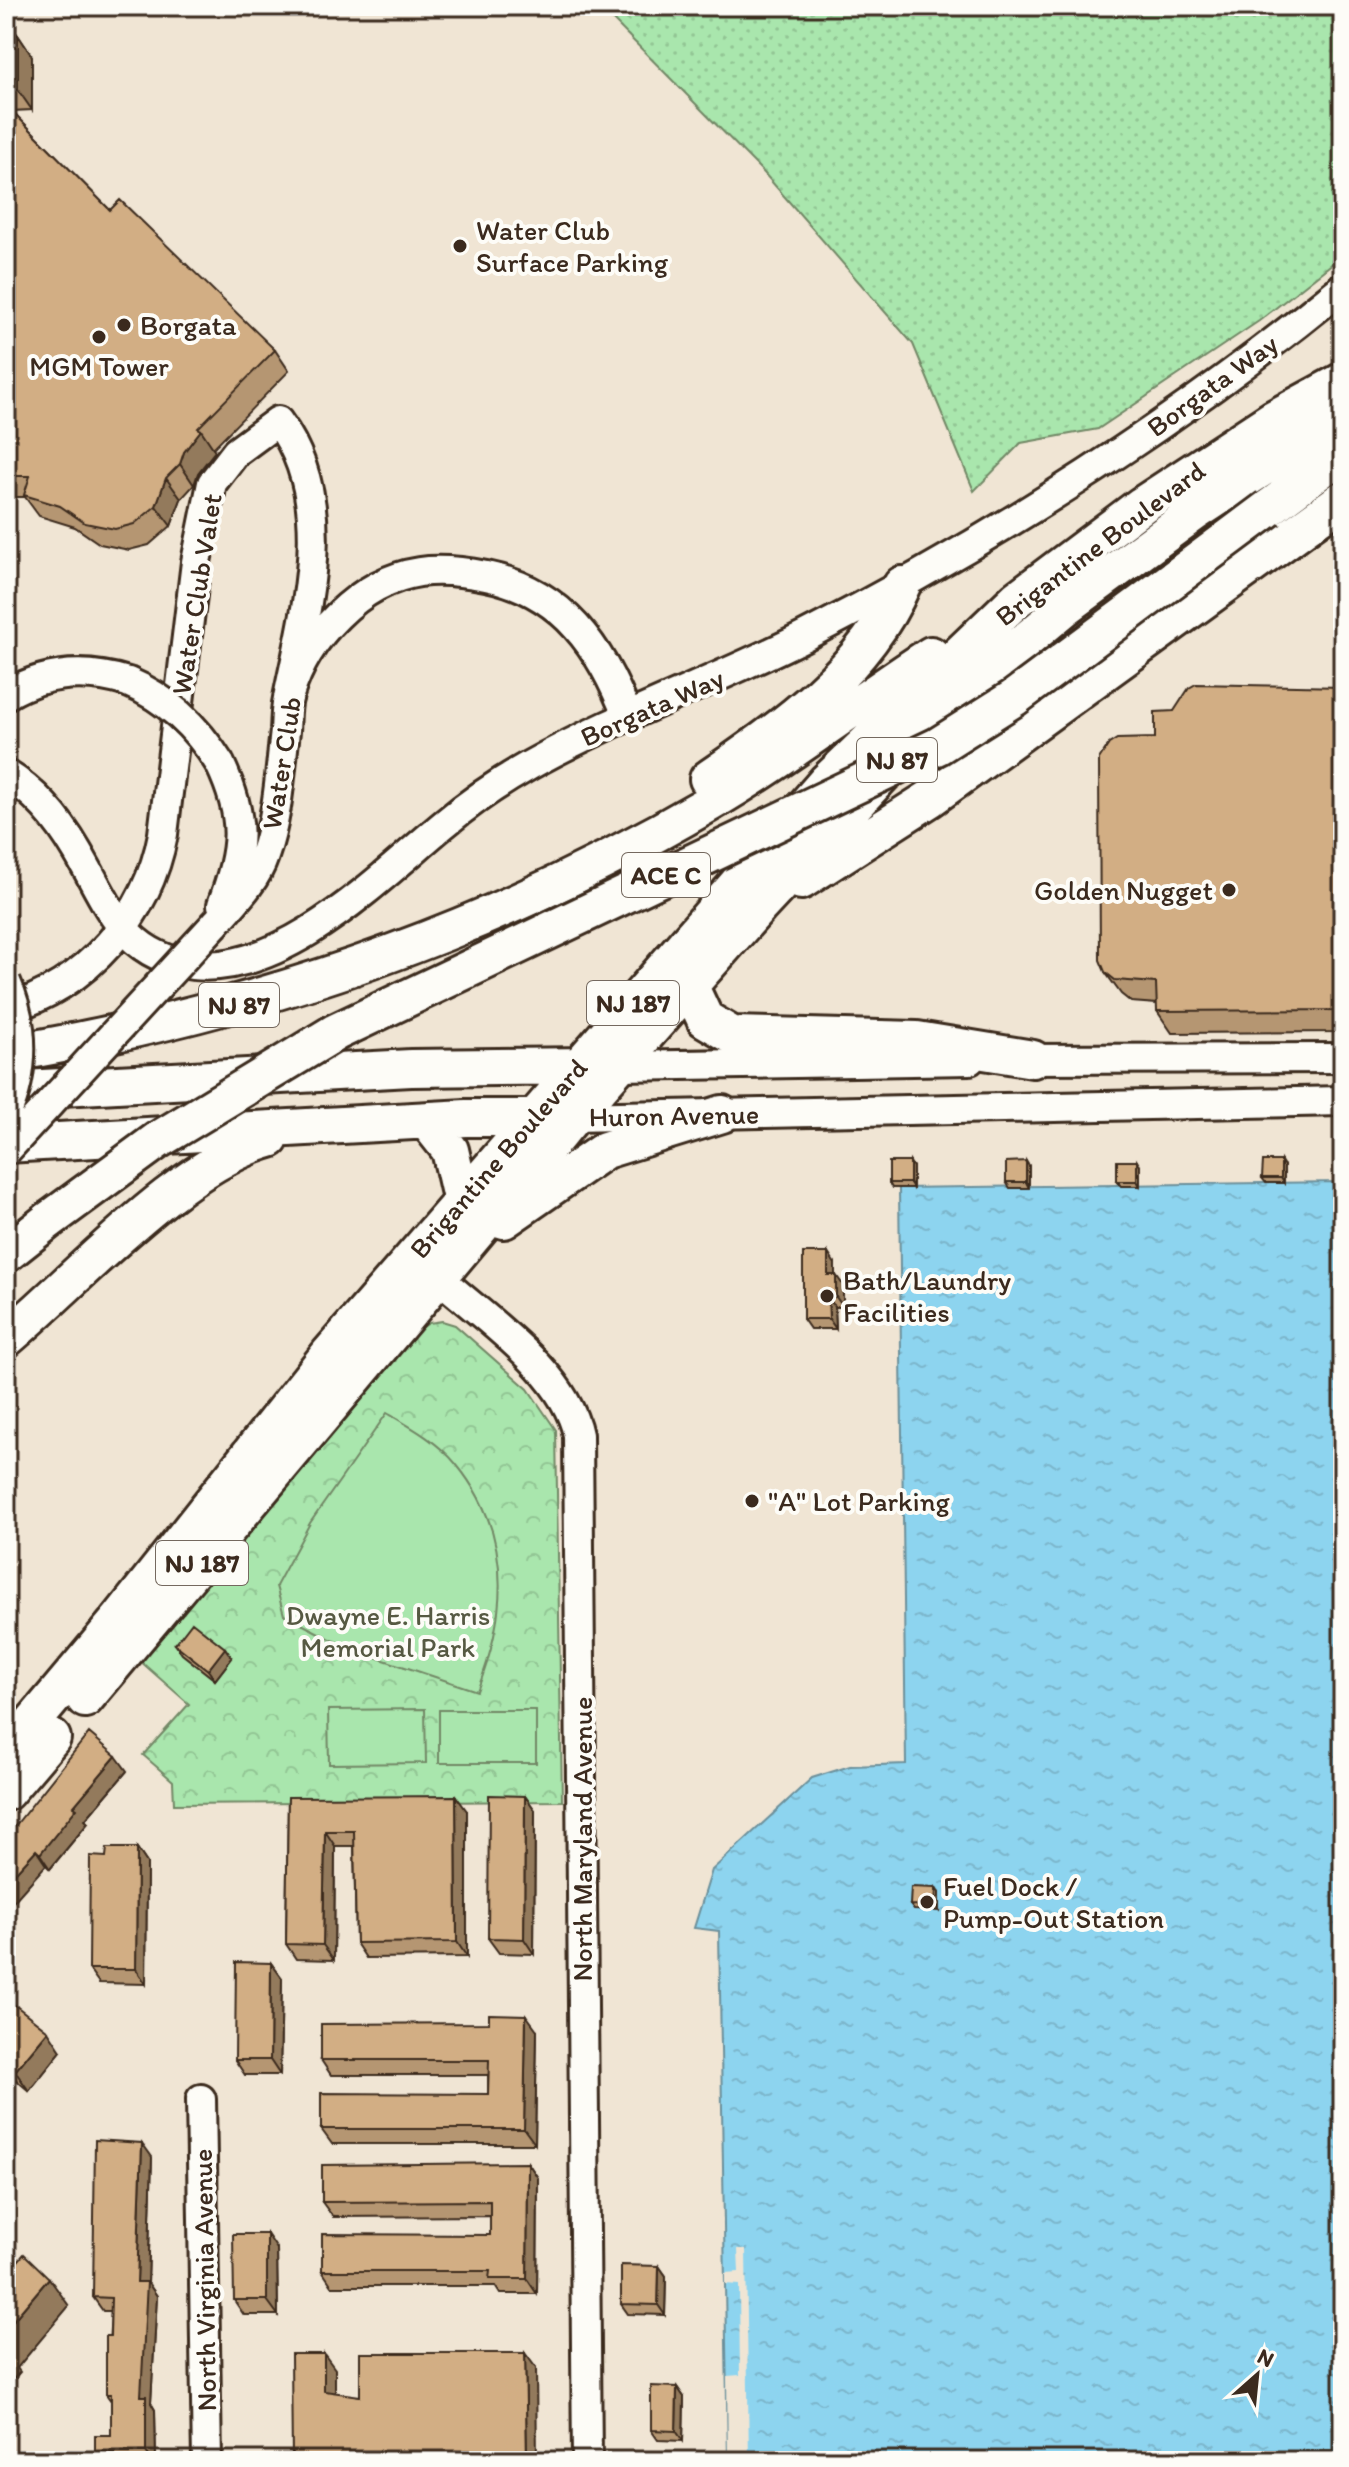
<svg xmlns="http://www.w3.org/2000/svg" width="1349" height="2467" viewBox="0 0 1349 2467" font-family="Itim,sans-serif">
	<style>
		.grass { fill: url(#grass-dots); stroke: #728866; stroke-width: 2 }
		.forest { fill: url(#forest-crowns); stroke: #728866; stroke-width: 2 }
		.pitch { fill: #a9e6ad; stroke: #728866; stroke-width: 2 }
		.water { fill: url(#water-ripples); stroke: #6c909b; stroke-width: 2 }
		.pier { fill: #f0e5d4 }
		.lines { fill: none; stroke-linecap: round; stroke-linejoin: round }
		.minor-casing { stroke: #3b2a1e; stroke-width: 34 }
		.major-casing { stroke: #3b2a1e; stroke-width: 42 }
		.minor { stroke: #fdfcf7; stroke-width: 28 }
		.major { stroke: #fdfcf7; stroke-width: 36 }
		.minor-bridge-casing { stroke: #3b2a1e; stroke-width: 34; stroke-linecap: butt }
		.major-bridge-casing { stroke: #3b2a1e; stroke-width: 42; stroke-linecap: butt }
		.minor-bridge { stroke: #fdfcf7; stroke-width: 28 }
		.major-bridge { stroke: #fdfcf7; stroke-width: 36 }
		.wall { fill: #b59672; stroke: #3b2a1e; stroke-width: 2 }
		.shaded-wall { fill: #937a5c; stroke: #3b2a1e; stroke-width: 2 }
		.building { fill: #d2ae84; stroke: #3b2a1e; stroke-width: 2 }
		.poi-dot { fill: #3b2a1e; stroke: #fdfcf7; stroke-width: 3 }
		.labels { text-anchor: middle; dominant-baseline: central; stroke-width: 8; stroke-linejoin: round; paint-order: stroke }
		.shield { fill: #fdfcf7; stroke: #75695f; stroke-width: 2 }
		.shield-label { font-size: 26px; font-weight: bold; fill: #3b2a1e }
		.poi-label { font-size: 28px; fill: #3b2a1e; stroke: #fdfcf7; text-anchor: start }
		.street-label { font-size: 28px; fill: #3b2a1e; stroke: #fdfcf7 }
		.park-label { font-size: 28px; fill: #565942; stroke: #fdfcf7 }
	</style>
	<defs>
		<pattern id="grass-dots" width="8" height="8" patternUnits="userSpaceOnUse" patternTransform="scale(2)"><rect width="8" height="8" fill="#a9e6ad"/><path d="M2 2h.1M6 6h.1" fill="none" stroke="#92c594" stroke-width="1.8" stroke-linecap="round"/></pattern>
		<pattern id="forest-crowns" width="20" height="18" patternUnits="userSpaceOnUse" patternTransform="scale(2)"><rect width="20" height="18" fill="#a9e6ad"/><path d="M2 6a3 3 0 1 1 6 0M12 15a3 3 0 1 1 6 0" fill="none" stroke="#92c594"/></pattern>
		<pattern id="water-ripples" width="26" height="14" patternUnits="userSpaceOnUse" patternTransform="scale(2)"><rect width="26" height="14" fill="#8dd4ef"/><path d="M2 4q2-2 4 0t4 0M15 11q2-2 4 0t4 0" fill="none" stroke="#7bb6cc"/></pattern>
	</defs>
	<rect width="100%" height="100%" fill="#f0e5d4"/>
	<filter id="ink" filterUnits="userSpaceOnUse"><feTurbulence type="fractalNoise" baseFrequency=".0125" numOctaves="2"/><feDisplacementMap in="SourceGraphic" scale="16" xChannelSelector="R" yChannelSelector="G"/><feConvolveMatrix kernelMatrix="1 2 1 2 8 2 1 2 1" color-interpolation-filters="sRGB"/></filter>
	<g filter="url(#ink)">
		<path class="grass" d="M599 6H1343V255L1259 321 1098 429 1021 443 974 491 913 344 764 173Z"/>
		<path class="forest" d="M442 1321 455 1325 528 1389 556 1430 562 1801 174 1804 173 1781 143 1755 189 1704 140 1661 415 1332 429 1323Z"/>
		<path class="pitch" d="M387 1413C411 1427 438 1442 456 1464 513 1533 508 1613 477 1691L348 1648 284 1615 276 1586 310 1523Z
			M425 1709 426 1763 329 1764 328 1710Z
			M439 1710H536V1763H439Z"/>
		<path class="water" d="M1343 1182V2461H728L719 1931 694 1928 712 1870 812 1778 850 1766 906 1764 899 1188Z"/>
		<path class="pier" d="M738 2249H746L749 2461H728L727 2376 740 2375 739 2285 725 2284V2273L739 2272Z"/>
		<g class="lines">
			<g class="minor-casing">
				<path id="minor" d="M6 695C44 672 86 669 128 682
					M220 764C246 819 243 849 222 905
					M6 774C37 793 59 820 77 851 108 903 122 956 193 965 284 975 379 878 443 825 470 802 500 782 530 765 617 716 714 682 803 637 994 540 1177 423 1343 287
					M215 924C233 903 255 883 264 856 278 817 280 772 285 731 286 719 285 706 289 695 306 638 359 581 420 572 441 569 465 572 486 576 563 591 602 649 628 718
					M6 1009C87 986 148 916 163 834L196 562 212 483 236 452 278 421C338 502 306 608 288 698
					M1012 1059 1343 1058
					M620 1066 970 1060
					M573 1117 1343 1101
					M437 1276C483 1318 565 1371 578 1435L587 2461
					M201 2099 207 2461"/>
			</g>
			<g class="major-casing">
				<path id="major" d="M1269 508 1343 453
					M708 779C783 727 865 671 902 585
					M801 881 931 798 1343 499
					M691 989 705 1019 732 1035 917 1040 1033 1059
					M6 1054C254 1013 493 930 710 803 787 758 857 703 931 655
					M6 1090 411 1068 591 1066
					M427 1121 450 1150 461 1198
					M6 1144 466 1118H547
					M504 1220 605 1150 722 1114
					M6 1254 49 1220
					M6 1339C80 1277 179 1164 270 1139
					M85 1699 573 1117 759 907 901 755 1005 658 1066 607 1194 513 1343 415
					M6 1754 121 1617 330 1353 826 782 1017 599 1142 505 1273 419 1343 381
					M6 1792 52 1738"/>
			</g>
			<use href="#minor" class="minor"/>
			<use href="#major" class="major"/>
			<g class="minor-bridge-casing">
				<path id="minor-bridge" d="M128 682C168 699 197 727 220 764
					M6 982C25 1025 25 1072 6 1115
					M6 1151 215 924"/>
			</g>
			<g class="major-bridge-casing">
				<path id="major-bridge" d="M49 1220 158 1140 336 1032 938 746 1014 698 1269 508"/>
			</g>
			<use href="#minor-bridge" class="minor-bridge"/>
			<use href="#major-bridge" class="major-bridge"/>
		</g>
		<path class="wall" d="M6 6H16V35H18L32 56V110L12 111 110 210 275 350 289 371 213 448 215 451 198 473 194 485 181 499 171 526 149 545 129 550 100 544 75 527 39 516 25 497H6Z
			M1343 687V1032L1172 1033 1157 1011V1004L1131 1002 1121 994 1105 972 1155 738 1174 711Z
			M1029 1166V1188H1010L1006 1182Z
			M1140 1166V1186H1121L1117 1181Z
			M1284 1166V1183H1266L1262 1178Z
			M913 1167V1188H892L889 1183Z
			M835 1264V1275L843 1285V1307H835L836 1329H810L803 1319Z
			M175 1644 225 1648 232 1658 215 1680 182 1654Z
			M127 1771 85 1820 88 1823 50 1869 11 1831Z
			M525 1796 535 1810 534 1954 499 1953 488 1938Z
			M288 1797 467 1811V1957L366 1958 356 1943 354 1846H335L334 1960 296 1959 286 1944Z
			M137 1848 147 1863 146 1984 99 1983 89 1969 106 1857Z
			M939 1893V1911L914 1910 910 1905Z
			M271 1963 282 1978 280 2075H245L235 2060Z
			M6 1998 61 2051 29 2091 15 2079 6 2066V2054L7 2052 6 2051Z
			M537 2030 535 2144H332L321 2129 488 2094V2075H331L321 2060Z
			M152 2157 148 2283 157 2296 151 2403 155 2410 156 2461H101L95 2452 111 2435V2401L106 2394 111 2311H103L93 2297Z
			M528 2163 538 2178 537 2294H500L495 2286H332L322 2271 490 2235V2216L333 2217 322 2202Z
			M277 2249 278 2315H244L234 2300Z
			M659 2266 666 2276 665 2315 628 2314 621 2304Z
			M677 2387 684 2397 683 2441 658 2440 651 2430Z"/>
		<path class="shaded-wall" d="M6 6H16V56L6 41Z
			M18 35 32 56V110L18 90Z
			M201 430 215 451 198 473 194 485 180 464 184 452Z
			M166 478 181 499 171 526 156 506Z
			M1026 1161 1029 1166V1188L1026 1182Z
			M1137 1161 1140 1166V1186L1137 1181Z
			M1281 1161 1284 1166V1183L1281 1178Z
			M910 1162 913 1167V1188L910 1183Z
			M828 1253 835 1264V1285L828 1275Z
			M836 1275 843 1285V1307L836 1297Z
			M828 1297 835 1307 836 1329 829 1319Z
			M225 1648 232 1658 215 1680 208 1670Z
			M116 1756 127 1771 85 1820 88 1823 50 1869 40 1854 74 1806Z
			M456 1796 467 1811V1957L457 1942Z
			M525 1796 535 1810 534 1954 524 1939Z
			M325 1831 335 1846 334 1960 323 1945Z
			M137 1848 147 1863 146 1984 136 1969Z
			M36 1850 46 1865 6 1910V1883Z
			M936 1888 939 1893V1911L935 1906Z
			M271 1963 282 1978 280 2075 270 2060Z
			M526 2015 537 2030 535 2144 524 2129Z
			M48 2031 61 2051 29 2091 15 2071Z
			M142 2143 152 2157 148 2283 157 2296 151 2403 155 2410 156 2461H153L146 2452 141 2396 137 2282Z
			M528 2163 538 2178 537 2294 527 2279Z
			M267 2234 277 2249 278 2315 267 2300Z
			M659 2266 666 2276 665 2315 658 2305Z
			M49 2278 69 2306 17 2368 20 2372 6 2388V2329Z
			M525 2353 536 2368 537 2461H527Z
			M324 2354 335 2369V2406L324 2391Z
			M677 2387 684 2397 683 2441 676 2431Z"/>
		<path class="building" d="M6 35H18V90H6Z
			M6 105 110 210 120 200 275 350 198 428 201 430 184 452 180 464 166 478 156 506 134 524 115 529 85 523 60 506 24 495 30 476H6Z
			M1196 684 1343 687V1010L1157 1011 1156 983 1115 980 1105 972 1100 960 1099 759 1109 744 1117 739 1155 738V712L1174 711 1189 688Z
			M1026 1161V1182H1006V1162Z
			M1117 1161H1137V1181H1117Z
			M1263 1161H1281V1178H1262Z
			M889 1162H910V1183H889Z
			M803 1253H828V1275H836V1297H828L829 1319H803Z
			M192 1622 225 1648 208 1670 175 1644Z
			M89 1733 116 1756 74 1806 77 1808 40 1854 36 1850 6 1883V1828L11 1831Z
			M489 1795 525 1796 524 1939 488 1938Z
			M456 1796 457 1942 356 1943 354 1831H325L323 1945 286 1944 288 1797Z
			M107 1848H137L136 1969H89L90 1856 106 1857Z
			M911 1887 936 1888 935 1906 910 1905Z
			M236 1962 271 1963 270 2060H235Z
			M6 1998 48 2031 15 2071 6 2063V2054L11 2047 6 2043Z
			M489 2014 526 2015 524 2129H321V2093L488 2094 489 2060H321V2024L489 2023Z
			M95 2140 142 2143 137 2282H147L141 2396H146V2452H95V2435H111V2394H106V2336H110L111 2298 93 2297Z
			M528 2163 527 2279H489L490 2271H322V2234L490 2235V2201L322 2202V2165Z
			M233 2234H267V2300H234Z
			M24 2254 49 2278 6 2329V2275Z
			M621 2265 659 2266 658 2305 621 2304Z
			M360 2353H525L527 2461H292L291 2354H324V2391L360 2396Z
			M651 2386 677 2387 676 2431 651 2430Z"/>
	</g>
	<g class="poi-dot">
		<circle cx="460" cy="246" r="8"/>
		<circle cx="124" cy="325" r="8"/>
		<circle cx="99" cy="337" r="8"/>
		<circle cx="1229" cy="890" r="8"/>
		<circle cx="827" cy="1296" r="8"/>
		<circle cx="752" cy="1501" r="8"/>
		<circle cx="927" cy="1902" r="8"/>
	</g>
	<g class="labels">
		<g class="shield">
			<rect x="857" y="738" width="80" height="44" rx="6"/>
			<rect x="622" y="853" width="88" height="44" rx="6"/>
			<rect x="587" y="981" width="92" height="44" rx="6"/>
			<rect x="199" y="983" width="80" height="44" rx="6"/>
			<rect x="156" y="1541" width="92" height="44" rx="6"/>
		</g>
		<g class="shield-label">
			<text x="897" y="760">NJ 87</text>
			<text x="666" y="875">ACE C</text>
			<text x="633" y="1003">NJ 187</text>
			<text x="239" y="1005">NJ 87</text>
			<text x="202" y="1563">NJ 187</text>
		</g>
		<g class="poi-label">
			<text x="476" y="230">Water Club<tspan x="476" dy="32">Surface Parking</tspan></text>
			<text x="140" y="325">Borgata</text>
			<text x="99" y="366" text-anchor="middle">MGM Tower</text>
			<text x="1213" y="890" text-anchor="end">Golden Nugget</text>
			<text x="843" y="1280">Bath/Laundry<tspan x="843" dy="32">Facilities</tspan></text>
			<text x="768" y="1501">"A" Lot Parking</text>
			<text x="943" y="1886">Fuel Dock /<tspan x="943" dy="32">Pump-Out Station</tspan></text>
		</g>
		<g class="street-label">
			<text transform="translate(1212 385) rotate(-36)">Borgata Way</text>
			<text transform="translate(1100 543) rotate(-37)">Brigantine Boulevard</text>
			<text transform="translate(196 594) rotate(-81)">Water Club Valet</text>
			<text transform="translate(652 707) rotate(-24)">Borgata Way</text>
			<text transform="translate(281 763) rotate(-81)">Water Club</text>
			<text transform="translate(674 1115) rotate(-1)">Huron Avenue</text>
			<text transform="translate(498 1158) rotate(-49)">Brigantine Boulevard</text>
			<text transform="translate(582 1839) rotate(-90)">North Maryland Avenue</text>
			<text transform="translate(204 2280) rotate(-91)">North Virginia Avenue</text>
		</g>
		<g class="park-label">
			<text x="388" y="1615">Dwayne E. Harris<tspan x="388" dy="32">Memorial Park</tspan></text>
		</g>
	</g>
	<rect width="1349" height="2467" fill="none" stroke="#fdfcf7" stroke-width="32"/>
	<rect x="16" y="16" width="1317" height="2435" fill="none" stroke="#3b2a1e" stroke-width="3" filter="url(#ink)"/>
	<g transform="translate(1257 2375) rotate(27)" stroke="#fdfcf7" stroke-width="6" paint-order="stroke">
	<path d="M0-6L14 30L0 20L-14 30Z" fill="#3b2a1e"/>
	<text y="-12" font-size="22" font-weight="bold" text-anchor="middle" fill="#3b2a1e">N</text>
	</g>
</svg>
